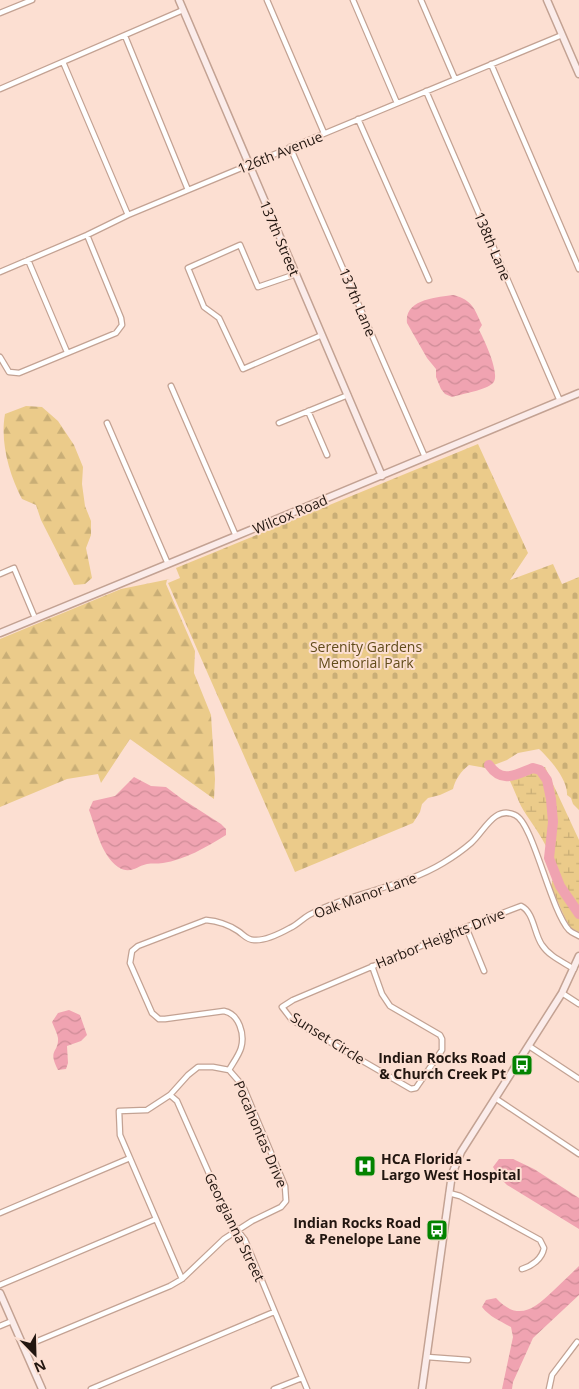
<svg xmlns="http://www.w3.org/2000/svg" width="579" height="1389" viewBox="0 0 579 1389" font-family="'Open Sans',sans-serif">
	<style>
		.forest { fill: url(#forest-firs) }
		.wetland { fill: url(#wetland-marsh) }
		.cemetery { fill: url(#cemetery-stones) }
		.water { fill: url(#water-waves) }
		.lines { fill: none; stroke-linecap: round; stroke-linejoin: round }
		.river { stroke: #f0a3b1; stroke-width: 10 }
		.street-casing { stroke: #c3a293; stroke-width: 7 }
		.secondary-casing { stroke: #c3a293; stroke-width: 9 }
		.street { stroke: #fff; stroke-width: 4.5 }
		.secondary { stroke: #fbecea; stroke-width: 6 }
		.labels { text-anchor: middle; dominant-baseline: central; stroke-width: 4; stroke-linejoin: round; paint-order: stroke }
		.street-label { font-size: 14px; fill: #221610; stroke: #fcdfd2 }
		.park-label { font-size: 14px; fill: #624c1a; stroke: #fcdfd2 }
		.poi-label { font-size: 14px; font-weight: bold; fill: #221610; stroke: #fcdfd2; text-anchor: end }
	</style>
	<defs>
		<pattern id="forest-firs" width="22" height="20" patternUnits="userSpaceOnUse" patternTransform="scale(1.25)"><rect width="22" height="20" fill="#ebcb8a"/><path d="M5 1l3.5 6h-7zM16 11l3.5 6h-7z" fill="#c9ae76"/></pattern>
		<pattern id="wetland-marsh" width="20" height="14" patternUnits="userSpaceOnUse" patternTransform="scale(1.25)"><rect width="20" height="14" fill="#ebcb8a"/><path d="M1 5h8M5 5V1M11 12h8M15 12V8" fill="none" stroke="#c9ae76"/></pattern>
		<pattern id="cemetery-stones" width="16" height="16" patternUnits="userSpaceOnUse" patternTransform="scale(1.25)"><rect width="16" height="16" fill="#ebcb8a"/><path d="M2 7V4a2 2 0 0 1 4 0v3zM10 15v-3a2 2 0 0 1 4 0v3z" fill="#c9ae76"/></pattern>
		<pattern id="water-waves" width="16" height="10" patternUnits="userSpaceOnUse" patternTransform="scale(1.25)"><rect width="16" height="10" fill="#f0a3b1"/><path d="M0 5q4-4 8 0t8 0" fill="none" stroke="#ce8c97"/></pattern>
	</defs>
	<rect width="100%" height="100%" fill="#fcdfd2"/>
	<path class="forest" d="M26 406 42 407 58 421 74 445 83 467 82 484 85 506 91 521V535L86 548 92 578 85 584 74 585 41 520 36 505 22 499C9 474 0 442 5 414Z
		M170 579 167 580 166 584 195 651 194 673 211 715 215 779 214 799 130 739 101 783 98 774 67 779 0 807V639L121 589Z"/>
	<path class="wetland" d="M545 767 579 840V932L571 928 565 918 551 886C562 858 534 829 521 806 517 798 514 789 510 781Z"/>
	<path class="cemetery" d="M478 444 528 553 510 580 553 564 562 584 579 577V810L573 804 571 798 567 795C568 780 550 759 539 749L518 753 507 760 486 768 469 765C461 771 455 780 453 789L440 795 428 798 422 804 420 812 413 823 295 872 168 583 180 578 176 568Z"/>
	<path class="water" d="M454 295C473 301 474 308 482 325L479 330C484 339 501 375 493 383 486 390 462 394 452 397L445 394 441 389 436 377V369L427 358 407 323C404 299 438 297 454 295Z
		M134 777 151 786 166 787 182 799 221 824 226 829V835C207 847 184 860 163 863 157 864 152 863 147 864 137 866 130 875 118 867 101 855 96 828 89 810L93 801 115 796Z
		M69 1010 80 1015 87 1035 81 1041 67 1046 68 1063 66 1069 58 1070C47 1049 59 1053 58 1038 57 1033 54 1027 52 1022L58 1013Z
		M499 1159H513L534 1169 579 1198V1229L507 1185 499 1177 493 1167Z
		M579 1266V1295L533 1338 513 1382 512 1389H502L513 1337 511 1327C500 1321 490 1317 482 1307L486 1300 496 1298C518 1322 534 1309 553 1291 561 1283 570 1275 579 1266Z"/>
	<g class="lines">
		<path class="river" d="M489 765C502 784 515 775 533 768L540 770 547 780 551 799 553 822 549 858 560 886 579 914"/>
		<g class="street-casing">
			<path id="street" d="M267 0 324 133
				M353 0 397 103
				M421 0 455 79
				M0 13 32 0
				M125 36 188 190
				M63 62 128 215
				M491 64 579 269
				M0 89 183 10
				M426 91 560 401
				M358 119 429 280
				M290 147 425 457
				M28 260 67 352
				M0 272 87 235 128 215 562 35
				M296 274 258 287 240 245 188 268 204 307 219 318 243 369 322 335
				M0 357 9 372 19 373 116 333 122 325 121 318 87 235
				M171 386 236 536
				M308 411 327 455
				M107 423 168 564
				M279 423 348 395
				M0 574 14 568 35 618
				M466 927 484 971
				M372 966 382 994 390 1006 440 1035 442 1039V1050L416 1088 411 1089 292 1020 282 1007 293 1000 466 927 521 906C534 912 534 934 542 945 549 956 563 962 574 969
				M562 993 579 1004
				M529 1046 579 1079
				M229 1070C233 1063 239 1055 241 1048 245 1034 239 1014 224 1011L165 1019H159L152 1013 130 963 132 951 138 946 206 920C217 921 229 925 238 931 244 935 247 940 254 940 265 941 281 933 290 928 297 925 302 919 309 915 351 892 402 888 443 863 453 857 463 850 471 843 484 832 494 805 515 815 533 822 550 909 569 930 572 933 576 934 579 936
				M170 1095 177 1101 230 1221 245 1240 307 1389
				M495 1098 579 1154
				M449 1193 460 1196 540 1240 544 1248C542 1259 532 1266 522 1269
				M0 1213 130 1158
				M0 1285 156 1219
				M0 1326 12 1321
				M23 1347 170 1286 182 1279 224 1239 252 1221 281 1207 286 1201 285 1186 243 1086 229 1070 213 1067H198L188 1075 170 1095 147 1110 119 1111 120 1135 182 1279
				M427 1357 468 1360
				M91 1389 274 1312
				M274 1389 302 1378
				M549 1389 552 1375 577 1342"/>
		</g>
		<g class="secondary-casing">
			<path id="secondary" d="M179 0 382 476
				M547 0 579 74
				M0 633 236 536 579 393
				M0 1293 42 1389
				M422 1389 452 1174 461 1152 562 993 579 956"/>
		</g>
		<use href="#street" class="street"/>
		<use href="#secondary" class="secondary"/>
	</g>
	<defs>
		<g id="bus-square" transform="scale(1.125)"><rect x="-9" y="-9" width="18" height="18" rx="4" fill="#038300" stroke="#fcdfd2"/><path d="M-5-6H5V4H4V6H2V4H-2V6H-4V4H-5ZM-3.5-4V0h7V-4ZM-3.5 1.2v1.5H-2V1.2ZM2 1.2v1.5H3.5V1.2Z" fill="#fff"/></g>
		<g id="hospital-square" transform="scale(1.125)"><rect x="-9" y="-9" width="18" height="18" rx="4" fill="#038300" stroke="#fcdfd2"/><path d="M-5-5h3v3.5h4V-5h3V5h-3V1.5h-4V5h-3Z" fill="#fff"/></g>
	</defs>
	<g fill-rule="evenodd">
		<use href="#bus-square" x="522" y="1065"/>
		<use href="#hospital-square" x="365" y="1166"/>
		<use href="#bus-square" x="437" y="1230"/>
	</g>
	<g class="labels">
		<g class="street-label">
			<text transform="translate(280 152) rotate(-22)">126th Avenue</text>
			<text transform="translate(280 238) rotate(67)">137th Street</text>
			<text transform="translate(493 246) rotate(67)">138th Lane</text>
			<text transform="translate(358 302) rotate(67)">137th Lane</text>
			<text transform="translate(290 514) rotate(-23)">Wilcox Road</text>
			<text transform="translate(365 895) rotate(-20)">Oak Manor Lane</text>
			<text transform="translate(440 938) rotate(-22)">Harbor Heights Drive</text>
			<text transform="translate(328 1038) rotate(32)">Sunset Circle</text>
			<text transform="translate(261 1134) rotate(67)">Pocahontas Drive</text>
			<text transform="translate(235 1227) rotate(64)">Georgianna Street</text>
		</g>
		<g class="park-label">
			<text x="366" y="646">Serenity Gardens<tspan x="366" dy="16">Memorial Park</tspan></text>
		</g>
		<g class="poi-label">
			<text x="506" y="1057">Indian Rocks Road<tspan x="506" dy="16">&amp; Church Creek Pt</tspan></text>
			<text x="381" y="1158" text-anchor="start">HCA Florida -<tspan x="381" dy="16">Largo West Hospital</tspan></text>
			<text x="421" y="1222">Indian Rocks Road<tspan x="421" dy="16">&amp; Penelope Lane</tspan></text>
		</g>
	</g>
	<g transform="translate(35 1354) rotate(157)" stroke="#fcdfd2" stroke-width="4" paint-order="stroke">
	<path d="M0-4L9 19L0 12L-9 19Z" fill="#221610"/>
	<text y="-8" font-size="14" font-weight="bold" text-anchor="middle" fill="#221610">N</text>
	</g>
</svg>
